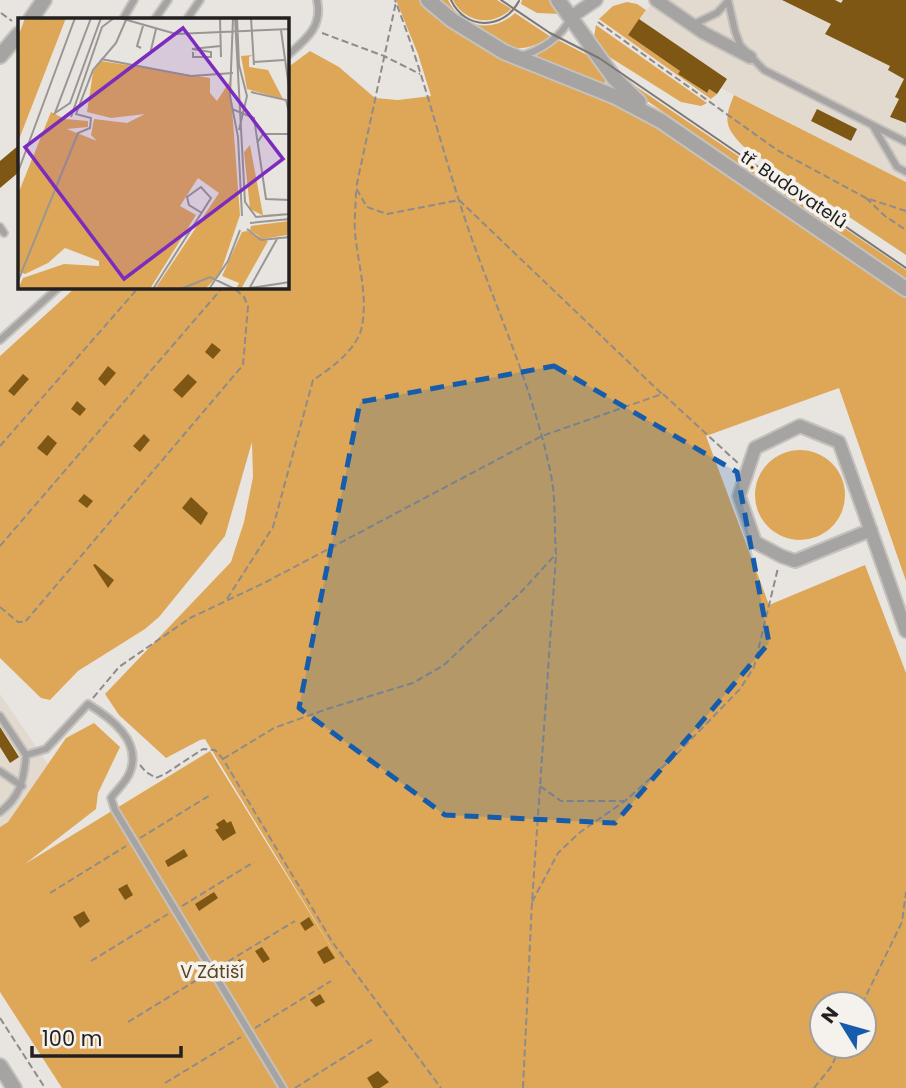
<svg xmlns="http://www.w3.org/2000/svg" width="906" height="1088" viewBox="0 0 906 1088" font-family="Poppins,sans-serif">
	<style>
		.built { fill: #e2dacf }
		.green { fill: #dea757; fill-rule: evenodd }
		.building { fill: #7e5714 }
		.lines { fill: none; stroke-linecap: round; stroke-linejoin: round }
		.service-casing { stroke: #c5c1bd; stroke-width: 10 }
		.minor-casing { stroke: #c5c1bd; stroke-width: 16 }
		.tertiary-casing { stroke: #c5c1bd; stroke-width: 18 }
		.path { stroke: #8f8b89; stroke-width: 2; stroke-dasharray: 7 3.5; stroke-linecap: butt }
		.service { stroke: #a6a4a2; stroke-width: 6 }
		.minor { stroke: #a6a4a2; stroke-width: 12 }
		.tertiary { stroke: #a6a4a2; stroke-width: 14 }
		.tram { stroke: #7a7775; stroke-width: 2 }
		.marked { fill: #155dac; fill-opacity: 0.2; stroke: #155dac; stroke-width: 5; stroke-dasharray: 14 9; stroke-linejoin: round }
		.labels { text-anchor: middle; dominant-baseline: central; stroke-width: 7; stroke-linejoin: round; paint-order: stroke }
		.street-label { font-size: 18px; fill: #232120; stroke: #f5f2ed }
		.park-label { font-size: 18px; fill: #5a4320; stroke: #f5f2ed }
		.inset-road { fill: none; stroke: #999693; stroke-width: 2 }
		.view { fill: #7b2cbf; fill-opacity: 0.15; stroke: #7b2cbf; stroke-width: 3.5 }
		.inset-edge { fill: none; stroke: #232120; stroke-width: 3.5 }
	</style>
	<rect width="100%" height="100%" fill="#e8e4e0"/>
	<path class="built" d="M654 0H906V182L721 88 717 94 709 90 707 93 678 74 680 71 628 35Z
		M0 694 48 764 8 822 0 827Z"/>
	<path class="green" d="M396 0H419L428 8 536 72 624 110 657 128 906 298V581L839 388 706 436 769 605 865 565 906 673V1088H62L0 992V827L8 822 66 738 94 723 120 747 98 793 96 809 25 864 210 751 345 970 205 739 200 740 166 758 119 715 105 694 231 562 244 522 253 477 252 442 225 536 159 617 145 629 78 671 50 700 41 698 0 658V356L76 287H287V68L310 51 339 67 375 98 398 100 431 96 418 54ZM822 1004H864V1046H822Z
		M435 0H448C462 28 492 34 515 13L551 37C541 42 532 48 520 48 493 48 457 16 435 0Z
		M453 0H497L511 9C492 27 465 23 453 0Z
		M522 0H551L561 14 537 13 521 4Z
		M627 2 637 4 646 10 628 35 680 71 679 74 706 93 709 89 717 94 711 99 599 19 613 6Z
		M596 25 707 103 701 106 681 102 600 51 594 37Z
		M556 39 589 56 606 78 605 83 599 85 537 59V52Z
		M619 75 906 270V279L646 100Z
		M734 95 906 182V255L743 146C724 127 724 119 734 95Z
		M755 495a45 45 0 1 1 90 0a45 45 0 1 1-90 0Z"/>
	<path class="building" d="M782 0H835L841 3 843 0H906V123L890 117 899 99 895 97 904 79 888 70 890 66 825 34 831 24Z
		M639 19 727 79 717 94 709 89 707 93 678 74 680 71 628 35Z
		M817 109 857 129 851 141 811 121Z
		M19 145V172L0 188V161Z
		M212 343 221 350 213 359 205 352Z
		M108 366 116 373 105 386 98 379Z
		M23 374 29 379 14 396 8 391Z
		M188 374 197 382 182 398 173 390Z
		M77 401 86 409 80 416 71 409Z
		M144 434 150 440 140 452 133 446Z
		M48 435 57 443 47 456 37 448Z
		M84 494 93 501 87 508 78 501Z
		M191 497 208 513 201 525 182 508Z
		M95 564 114 580 108 588 93 565Z
		M0 727 19 757 10 763 0 747Z
		M224 819 227 823 231 821 236 833 223 841 215 830 219 828 216 824Z
		M184 849 188 856 168 867 165 861Z
		M127 884 133 895 125 900 118 889Z
		M214 892 218 898 199 911 195 904Z
		M84 911 90 921 80 928 73 917Z
		M309 917 314 925 305 931 300 923Z
		M327 946 335 958 324 964 317 952Z
		M262 947 270 959 263 963 255 951Z
		M240 959 246 968 237 974 231 965Z
		M320 994 325 1002 316 1007 310 1000Z
		M378 1071 389 1082 380 1088H373L367 1078Z"/>
	<g class="lines">
		<g class="service-casing">
			<path id="service" d="M728 0 735 31 740 45 764 70 906 142
				M123 19 134 0
				M155 19 168 0
				M187 19 200 0
				M694 24 717 13 728 1
				M287 56C306 39 323 27 317 0
				M519 56C539 52 563 36 570 18
				M873 126 897 167 906 172
				M0 227 4 233
				M0 340 59 287
				M0 716 26 755 46 749 88 704C111 718 142 741 130 772 127 781 117 790 111 798L115 810 283 1088
				M0 771 22 786
				M0 812C20 797 24 780 26 755"/>
		</g>
		<g class="minor-casing">
			<path id="minor" d="M656 0 704 33 750 57
				M571 17 596 0
				M871 530 795 561 781 556 755 542 739 496 755 448 800 426 839 442C862 505 884 568 906 631"/>
		</g>
		<g class="tertiary-casing">
			<path id="tertiary" d="M428 0 452 20 504 52 616 97 661 121 906 289
				M558 0 614 78 639 102
				M31 19 44 0
				M0 56 19 34
				M0 1066 14 1088"/>
		</g>
		<path class="path" d="M1 13 12 21
			M598 22 777 150 866 198
			M322 33 384 56 420 74
			M906 211 866 198 885 216 906 230
			M663 394 739 464
			M0 446 139 287
			M0 546 223 287
			M227 599 273 527 313 380C330 369 355 351 361 330 369 299 358 264 355 233 354 219 356 204 356 190
			M0 607 18 622H25L243 365 248 306 244 297 233 287
			M93 698 119 667 190 618 266 582 542 436 662 394 459 200 387 214 367 207 356 188 396 2
			M223 759 274 728 327 709 413 683 444 665 523 590 556 554C554 528 556 500 551 475 534 390 496 309 468 228 442 152 424 74 395 0
			M140 765 146 772 156 778 165 774 203 749 215 750 223 759 333 943 441 1088
			M540 786 561 801H624
			M140 838 212 794
			M50 893 126 846
			M532 902 558 853 579 833 625 801 674 757 740 689 754 667 778 568
			M182 906 254 862
			M91 961 168 914
			M219 967 295 921
			M862 1004 902 922 906 892
			M0 1018 45 1088
			M128 1022 205 975
			M255 1028 331 981
			M165 1083 241 1037
			M295 1088 373 1039
			M523 1088 532 902 556 555
			M814 1088 831 1067 841 1046"/>
		<use href="#service" class="service"/>
		<use href="#minor" class="minor"/>
		<use href="#tertiary" class="tertiary"/>
		<path class="tram" d="M451 0C465 30 503 31 519 1
			M501 0 550 33 599 58 906 268"/>
	</g>
	<path class="marked" d="M554 366 737 472 769 643 615 823 445 815 299 708 360 402Z"/>
	<g class="labels">
		<g class="street-label">
			<text transform="translate(794 189) rotate(34)">tř. Budovatelů</text>
		</g>
		<g class="park-label">
			<text x="212" y="971">V Zátiší</text>
		</g>
	</g>
	<g transform="translate(18 18)">
		<rect width="271" height="271" fill="#e8e4e0"/>
		<path d="M7 0H48L0 124V19ZM235 37 231 39V49L250 52 265 81 229 71 223 38ZM83 43 192 60V75L199 83 212 63 222 197 202 256 187 271H137L201 175 180 160 162 188 178 197 132 271H0L5 260 46 246 81 248V243L47 230 30 245 7 256 0 253V176L33 94 47 101 70 103V109L49 111 79 123 73 117 76 101 109 105 127 96 93 100 69 94 75 54ZM232 127 245 197 271 195 246 198 232 191 226 134ZM271 203 269 217 245 221 232 212 233 208ZM229 213 250 223 223 271H218L221 265 204 258 224 214Z" fill="#dea757"/>
		<path class="inset-road" d="M73 0 37 95 52 85 83 0M102 0 158 16 272 11M202 0 203 39M215 0 212 78 220 119 224 198M217 0 227 184 238 199 272 196M219 0 221 47 229 78 221 112M233 0 236 47M263 12 272 77M123 30 119 28 125 8M175 34V39H193V34L174 31 202 28M132 36 138 11M83 41 173 58 215 55M236 44 266 42M233 74 268 82 272 98M214 91 236 100 248 181 272 182M53 99 84 9 96 0M239 125 245 116H272M0 154 57 0M232 205 272 201M229 211 243 222 272 219M0 263 60 115 72 110 73 100 58 96 75 52 98 25 108 2M232 270 272 264M135 271 193 180 183 169 169 179 171 187 184 195M163 271 192 259 217 271M191 271 210 243 222 212M231 271 259 221"/>
		<path class="view" d="M165 10 265 141 106 261 7 129Z"/>
		<rect width="271" height="271" class="inset-edge"/>
	</g>
	<g transform="translate(843 1025) rotate(307)"><circle r="33" fill="#f5f2ed" stroke="#a19e9b" stroke-width="2"/>
	<path d="M0-5L12 26L0 18L-12 26Z" fill="#155dac"/>
	<text y="-10" font-size="19" font-weight="bold" text-anchor="middle" fill="#232120">N</text>
	</g>
	<path d="M32 1046v10h149v-10" fill="none" stroke="#232120" stroke-width="3.5"/>
	<text x="42" y="1046" font-size="21" fill="#232120" stroke="#f5f2ed" stroke-width="5" paint-order="stroke">100 m</text>
</svg>
